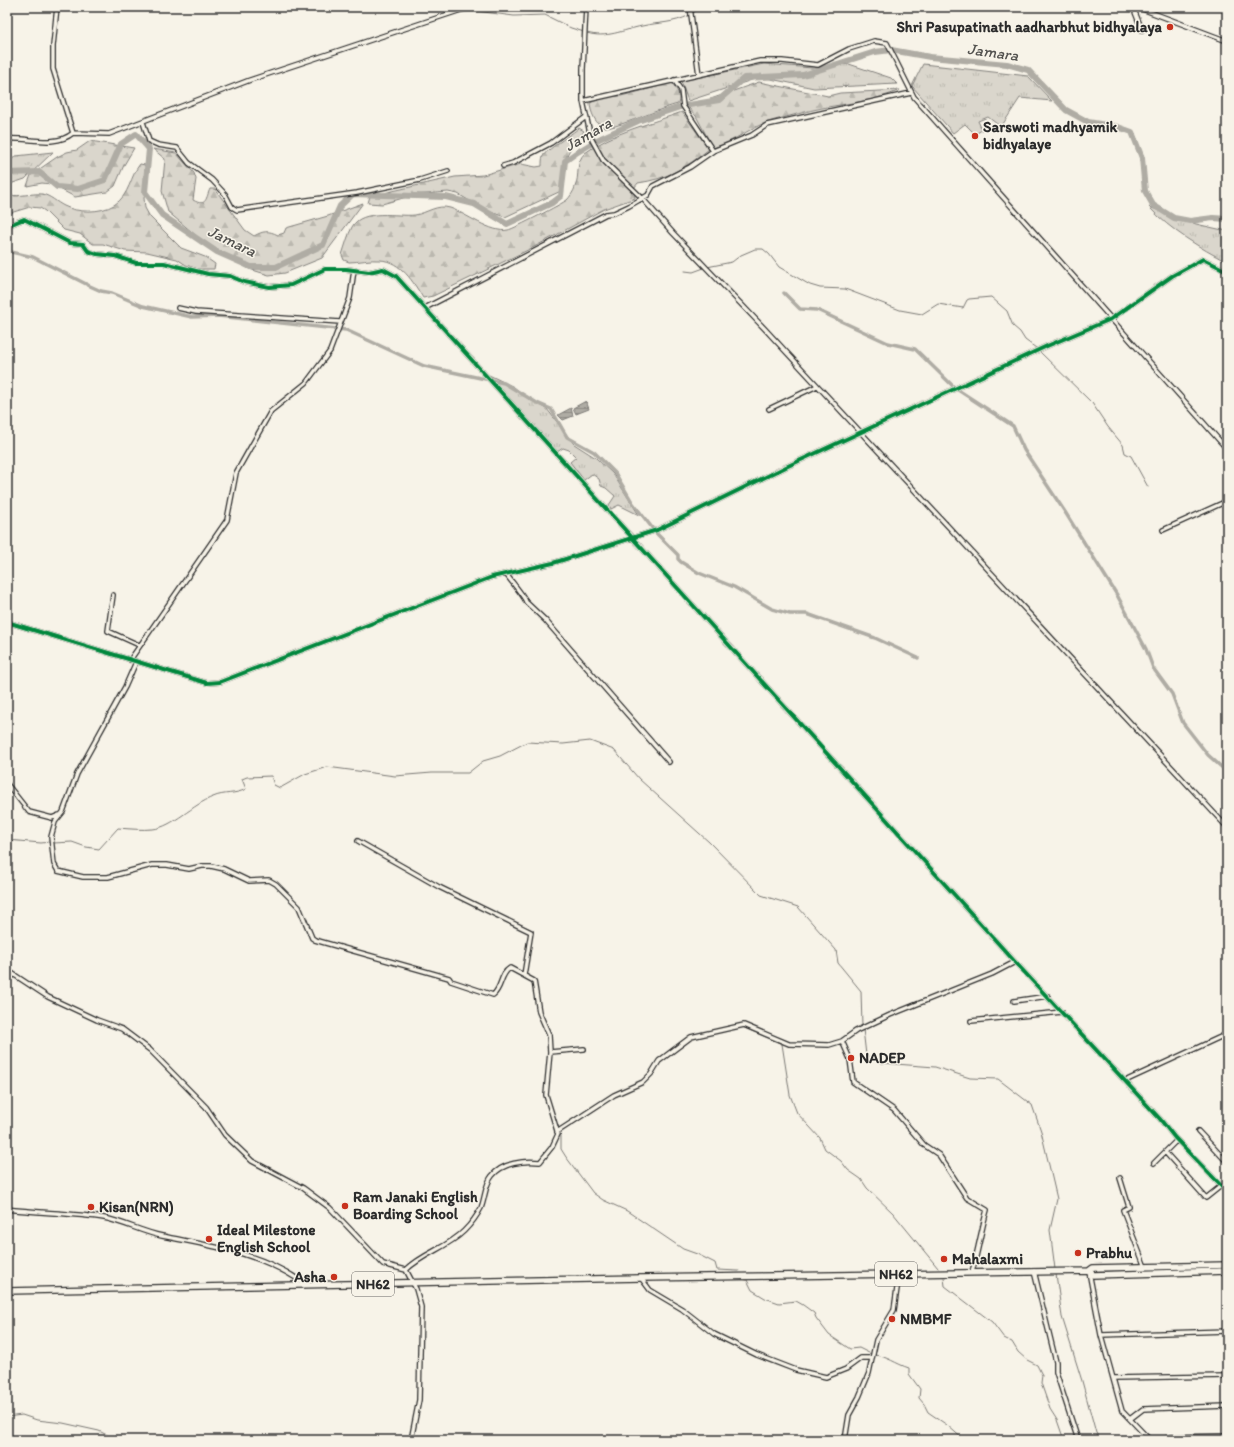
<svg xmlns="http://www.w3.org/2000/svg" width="1234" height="1447" viewBox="0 0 1234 1447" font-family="Itim,sans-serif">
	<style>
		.grass { fill: url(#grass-tufts); stroke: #82807c }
		.forest { fill: url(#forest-firs); stroke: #82807c }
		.water { fill: url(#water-rules); stroke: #7a7874 }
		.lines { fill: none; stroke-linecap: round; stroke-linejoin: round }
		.stream { stroke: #7a7874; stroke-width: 1 }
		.canal { stroke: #afaca4; stroke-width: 3.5 }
		.river { stroke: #afaca4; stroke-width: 6 }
		.minor-casing { stroke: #2b2b2b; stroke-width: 6 }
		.primary-casing { stroke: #2b2b2b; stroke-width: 8 }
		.minor { stroke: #f7f3e8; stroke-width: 3.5 }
		.primary { stroke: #f7f3e8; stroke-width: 5.5 }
		.cycleway-casing { stroke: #f7f3e8; stroke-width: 6 }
		.cycleway { stroke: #00873e; stroke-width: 4 }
		.poi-dot { fill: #c8321e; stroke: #f7f3e8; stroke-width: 1.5 }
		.labels { text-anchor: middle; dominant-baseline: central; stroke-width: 3; stroke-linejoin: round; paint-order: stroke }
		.shield { fill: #f7f3e8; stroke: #686764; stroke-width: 1 }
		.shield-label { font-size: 14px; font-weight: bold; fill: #2b2b2b }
		.poi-label { font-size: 15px; font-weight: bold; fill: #2b2b2b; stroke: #f7f3e8; text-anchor: start }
		.water-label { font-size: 16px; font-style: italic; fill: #53524f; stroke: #f7f3e8 }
	</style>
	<defs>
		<pattern id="grass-tufts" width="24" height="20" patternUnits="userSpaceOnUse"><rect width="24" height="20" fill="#dad6cc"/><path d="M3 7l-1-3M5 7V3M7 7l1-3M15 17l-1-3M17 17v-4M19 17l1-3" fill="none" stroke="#bbb8af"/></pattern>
		<pattern id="forest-firs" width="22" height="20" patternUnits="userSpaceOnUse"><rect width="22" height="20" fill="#dad6cc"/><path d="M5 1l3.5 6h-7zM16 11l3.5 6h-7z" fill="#bbb8af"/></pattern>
		<pattern id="water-rules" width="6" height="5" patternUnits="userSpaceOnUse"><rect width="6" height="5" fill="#afaca4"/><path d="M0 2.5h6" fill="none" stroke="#8f8c86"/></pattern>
	</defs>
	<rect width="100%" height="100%" fill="#f7f3e8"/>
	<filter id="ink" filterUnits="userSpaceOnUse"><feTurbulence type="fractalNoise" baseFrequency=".025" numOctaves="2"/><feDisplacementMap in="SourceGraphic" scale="8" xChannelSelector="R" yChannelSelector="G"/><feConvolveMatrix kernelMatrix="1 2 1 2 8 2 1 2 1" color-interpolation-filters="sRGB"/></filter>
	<g filter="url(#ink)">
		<path class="grass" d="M764 64 812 68 849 64 891 78 897 84 814 88 761 77 688 101 681 81Z
			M923 64 1028 76 1052 101 1020 98 1001 127 988 117 978 121 982 130 975 134 965 124 953 133 912 86Z
			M53 152 25 179 7 185V163L16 156Z
			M1149 207 1196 224 1227 231V262C1200 248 1170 230 1149 207Z
			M489 375 514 387 525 396 547 409 574 444 596 458 613 474 639 515 619 505 611 509 609 505 615 496 606 488 601 486 599 479 592 474 584 480 570 462 576 457 569 450 563 448 557 452Z"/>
		<path class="forest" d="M759 82 828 96 840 93 900 90C876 101 849 103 822 108 807 111 790 116 775 120 752 125 735 142 713 148L696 116 688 107Z
			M672 83C677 90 681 95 678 104 664 107 614 129 605 128 596 126 590 111 590 103L604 97 621 96Z
			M682 112 709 149C686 168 667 179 638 183L634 188 635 198 604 209 536 246 433 296 423 298C414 283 401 261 380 260 370 259 359 262 349 262L344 260 342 255C345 246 348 235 352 227 362 208 398 217 415 215 427 213 437 204 450 208 465 213 492 234 508 230 514 229 563 203 567 200 570 197 574 191 575 187 580 176 575 162 585 153 611 133 652 123 682 112Z
			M579 128 584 131C581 137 577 139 574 143 564 156 561 175 561 191L505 217 485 210 458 194 448 192 414 195 382 204 368 203 370 196 455 177 483 175 521 164 536 167 542 166C542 163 542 159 543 156 544 152 573 133 579 128Z
			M90 141 134 148 124 165 115 186 107 192 75 197 50 184 42 183 27 186 31 175 57 157 67 152 77 150Z
			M153 149 176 153 194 173 196 179 193 200C207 208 206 197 210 189H215L245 230 254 236C263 231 268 230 278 235L284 233 286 228 328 216 363 203 322 258 285 273 269 275 249 269 210 247 168 212 162 191 165 159Z
			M140 164 145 165 147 182 144 198 145 208 150 217 181 248 205 257 215 264 214 269H198L186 265 177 259 147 252 125 251 103 244H93L80 234 64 230 45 211 40 208 30 207 7 214V197L9 195C21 197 31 193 42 194 51 196 56 202 64 206 77 213 101 213 114 205 130 195 130 176 140 164Z"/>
		<path class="water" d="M586 401 589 409 576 414 573 408Z
			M571 408 573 416 563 420 558 415Z"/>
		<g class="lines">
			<path class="stream" d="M432 7 455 10
				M867 7 870 9
				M462 12 476 11 514 16 545 15 571 28 584 32
				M693 13 696 11
				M587 33C606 39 623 30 642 26 660 22 672 24 690 15
				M707 267 732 262 741 255 755 249H763L769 254 779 267 810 285 820 288 845 289 900 310 922 314 938 304 963 308 967 300 969 299 991 297 1007 311 1013 326 1020 332 1025 340 1036 348
				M685 271 693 272 704 268
				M1039 351 1092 403 1108 427 1123 445 1125 453 1131 456 1148 487
				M7 840 41 843 50 842
				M54 843 72 842 86 847 99 849 118 828C130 829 142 830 153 829 173 827 193 804 213 797 224 792 235 795 246 789L242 779 247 777 271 776 274 785 280 788 305 774 327 767 395 776 432 773H468L483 761 500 756 527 742 563 744 590 741 614 750 639 779 709 842 761 895 798 907 836 950 838 963 861 991 862 1026
				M742 1027 782 1044 790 1095 797 1113 820 1138 825 1149 841 1161 848 1170 861 1179 867 1188 893 1213 938 1268
				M863 1029 866 1055 882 1063 935 1067 970 1078 998 1079 1032 1105 1041 1131 1057 1199 1050 1230 1055 1269
				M561 1136V1149L566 1157 593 1193 603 1200 627 1211 683 1249 697 1254 715 1263 717 1270 739 1271
				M1056 1274 1062 1317 1082 1381 1096 1433 1101 1440
				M944 1278 945 1286 992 1322 1004 1338 1012 1342 1018 1352 1027 1360 1037 1365 1042 1375 1041 1383 1050 1409 1057 1420 1064 1440
				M740 1279 747 1280 752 1290 765 1298 779 1303 796 1301 803 1305 814 1313 816 1318 829 1335 850 1349 859 1348 871 1354
				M874 1355C887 1356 896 1364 909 1368V1374L920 1389 919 1398 924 1404 928 1412 947 1425 964 1440
				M7 1417 22 1415 37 1420 63 1423 99 1431 117 1440"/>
			<path class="canal" d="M7 251 33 257 90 286 101 291 112 293 143 306 192 317 218 316 346 330 424 366 504 383 537 403 551 409 567 437 594 452 615 473 632 502 653 529
				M784 293 800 309 817 310 888 343 915 349 955 388 1013 426 1024 450 1065 512 1117 595 1146 649 1153 668 1172 694 1183 723 1208 755 1227 772
				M656 533 678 555V559L681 562 699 573 734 587 772 609 790 614H807L875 638 918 658"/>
			<path class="river" d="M7 173 39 172 57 187 78 189 105 180 121 144 136 134 149 149 145 192 162 215 217 252 251 267H276L323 245 340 206 353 194 446 197 474 204 507 224 552 203 561 196 565 161 576 153 599 139 638 121 683 106 719 100 744 78 803 75 875 52 891 50 930 57 1007 64 1028 70 1066 110 1088 122 1118 127 1132 132 1142 158 1145 191 1153 205 1174 218 1190 221 1213 218 1227 219"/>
			<g class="minor-casing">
				<path id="minor" d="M57 7 53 46V69L73 133 109 134 250 80 470 7
					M586 7 583 69V101L760 61H782L818 65 849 49 874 41 887 43 914 97 1227 449
					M690 7 699 75
					M1133 7 1142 30
					M1137 7 1227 41
					M674 80 681 90 683 106 713 151
					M583 101 591 138 603 160 642 198 673 233 764 328 1227 827
					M143 122 149 141 158 145 177 148 189 163 212 180 225 194 232 207 237 210 357 193 420 180 448 171
					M7 139C28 137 55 148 73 133
					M503 166 513 163 551 143 586 117
					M7 226 24 219 70 243 83 244 88 251 97 254 115 256 136 263H164L208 274 230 276 244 282 269 287 291 285 325 269H346L369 272 383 269 396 276 1015 962 1160 1119 1175 1138 1227 1192
					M178 308 196 312 340 322
					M425 308 606 214 614 213 629 206 648 195 653 186 690 167 713 151 752 135 767 125 911 93
					M769 409 817 386
					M1163 530 1227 501
					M506 574C510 580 525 597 526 602L545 620 669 762
					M113 595 108 631 139 645
					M7 622 207 683 220 682 492 577 553 563 657 530 788 466 1047 346 1111 319 1172 276 1203 259 1227 271
					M130 660 227 520 236 473 271 411 306 383 330 351 350 298 354 270
					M136 662 125 687 77 774 63 812 55 822 51 837 54 864 58 871 83 877H108L152 865H167L189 869 202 866H211L224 869 249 881 269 880 276 884 299 907 312 938 315 940 449 978 451 981 493 995C502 988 500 974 510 968L534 981 539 1012 549 1035 550 1052 546 1095 558 1134 552 1147 540 1162C524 1160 502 1163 492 1176 485 1184 485 1199 481 1208 477 1216 470 1225 464 1231 447 1248 423 1253 406 1270
					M7 784 29 812 52 818 59 815
					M358 841 439 887 531 932 524 975
					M7 970 48 997 97 1020 122 1029 150 1050 206 1107 225 1135 252 1161 303 1188 330 1208 383 1264 406 1270 416 1289 421 1307 419 1400 411 1440
					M1014 1001 1048 996
					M971 1021 1062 1012
					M842 1041 850 1059 853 1082 894 1110 924 1145 939 1155 967 1198 987 1210C981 1231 978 1251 972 1272
					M550 1052 584 1049
					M1125 1081 1227 1034
					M1198 1131 1227 1162
					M557 1132 614 1095 643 1082 651 1074 659 1061 691 1037 744 1025 789 1044 829 1045 842 1041 856 1031 890 1015 992 974 1015 962
					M1165 1152 1206 1198 1221 1186
					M1154 1163 1177 1140
					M1120 1178 1129 1207 1123 1210 1145 1267
					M7 1209C39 1213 72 1213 104 1218 124 1222 142 1232 162 1236 215 1247 260 1252 305 1284
					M1034 1271 1056 1362V1372L1078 1440
					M1089 1272 1101 1335 1122 1411 1150 1440
					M641 1278 650 1290 682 1309 714 1334 757 1355 796 1370 826 1377 846 1369 861 1358H872
					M1101 1335 1227 1331
					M1114 1378 1227 1376
					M1130 1419 1143 1409 1227 1406
					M845 1440 849 1415 859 1397 869 1373 876 1340 894 1310 899 1274
					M1162 1440 1170 1437 1227 1436"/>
			</g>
			<g class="primary-casing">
				<path id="primary" d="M1089 1271 1093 1275 1227 1271
					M7 1291 641 1278 1089 1271 1093 1268 1227 1265"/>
			</g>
			<use href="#minor" class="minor"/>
			<use href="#primary" class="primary"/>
			<g class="cycleway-casing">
				<path id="cycleway" d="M7 226 24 219 70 243 83 244 88 251 97 254 115 256 136 263H164L208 274 230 276 244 282 269 287 291 285 325 269H346L369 272 383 269 396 276 1015 962 1160 1119 1175 1138 1227 1192
					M7 622 207 683 220 682 492 577 553 563 657 530 788 466 1047 346 1111 319 1172 276 1203 259 1227 271"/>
			</g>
			<use href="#cycleway" class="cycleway"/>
		</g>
	</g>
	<g class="poi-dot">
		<circle cx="1170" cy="27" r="4"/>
		<circle cx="975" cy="136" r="4"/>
		<circle cx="851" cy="1058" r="4"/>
		<circle cx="345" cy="1206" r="4"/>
		<circle cx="91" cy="1207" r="4"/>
		<circle cx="209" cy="1239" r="4"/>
		<circle cx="1078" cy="1253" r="4"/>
		<circle cx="944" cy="1259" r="4"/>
		<circle cx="334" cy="1277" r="4"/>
		<circle cx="892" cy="1319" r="4"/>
	</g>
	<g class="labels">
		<g class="shield">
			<rect x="875" y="1262" width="42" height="24" rx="3"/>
			<rect x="352" y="1272" width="42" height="24" rx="3"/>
		</g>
		<g class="shield-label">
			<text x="896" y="1274">NH62</text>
			<text x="373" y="1284">NH62</text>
		</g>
		<g class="poi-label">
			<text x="1162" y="27" text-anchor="end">Shri Pasupatinath aadharbhut bidhyalaya</text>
			<text x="983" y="127">Sarswoti madhyamik<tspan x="983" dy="17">bidhyalaye</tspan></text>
			<text x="859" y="1058">NADEP</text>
			<text x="353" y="1197">Ram Janaki English<tspan x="353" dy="17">Boarding School</tspan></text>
			<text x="99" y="1207">Kisan(NRN)</text>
			<text x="217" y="1230">Ideal Milestone<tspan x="217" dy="17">English School</tspan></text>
			<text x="1086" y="1253">Prabhu</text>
			<text x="952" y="1259">Mahalaxmi</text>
			<text x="326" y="1277" text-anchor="end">Asha</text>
			<text x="900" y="1319">NMBMF</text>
		</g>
		<g class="water-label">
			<text transform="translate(993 52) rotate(8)">Jamara</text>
			<text transform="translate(588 134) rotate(-30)">Jamara</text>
			<text transform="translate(232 241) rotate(26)">Jamara</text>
		</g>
	</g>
	<rect width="1234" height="1447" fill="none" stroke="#f7f3e8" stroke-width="24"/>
	<rect x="12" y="12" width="1210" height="1423" fill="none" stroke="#2b2b2b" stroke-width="1.5" filter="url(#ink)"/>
</svg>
